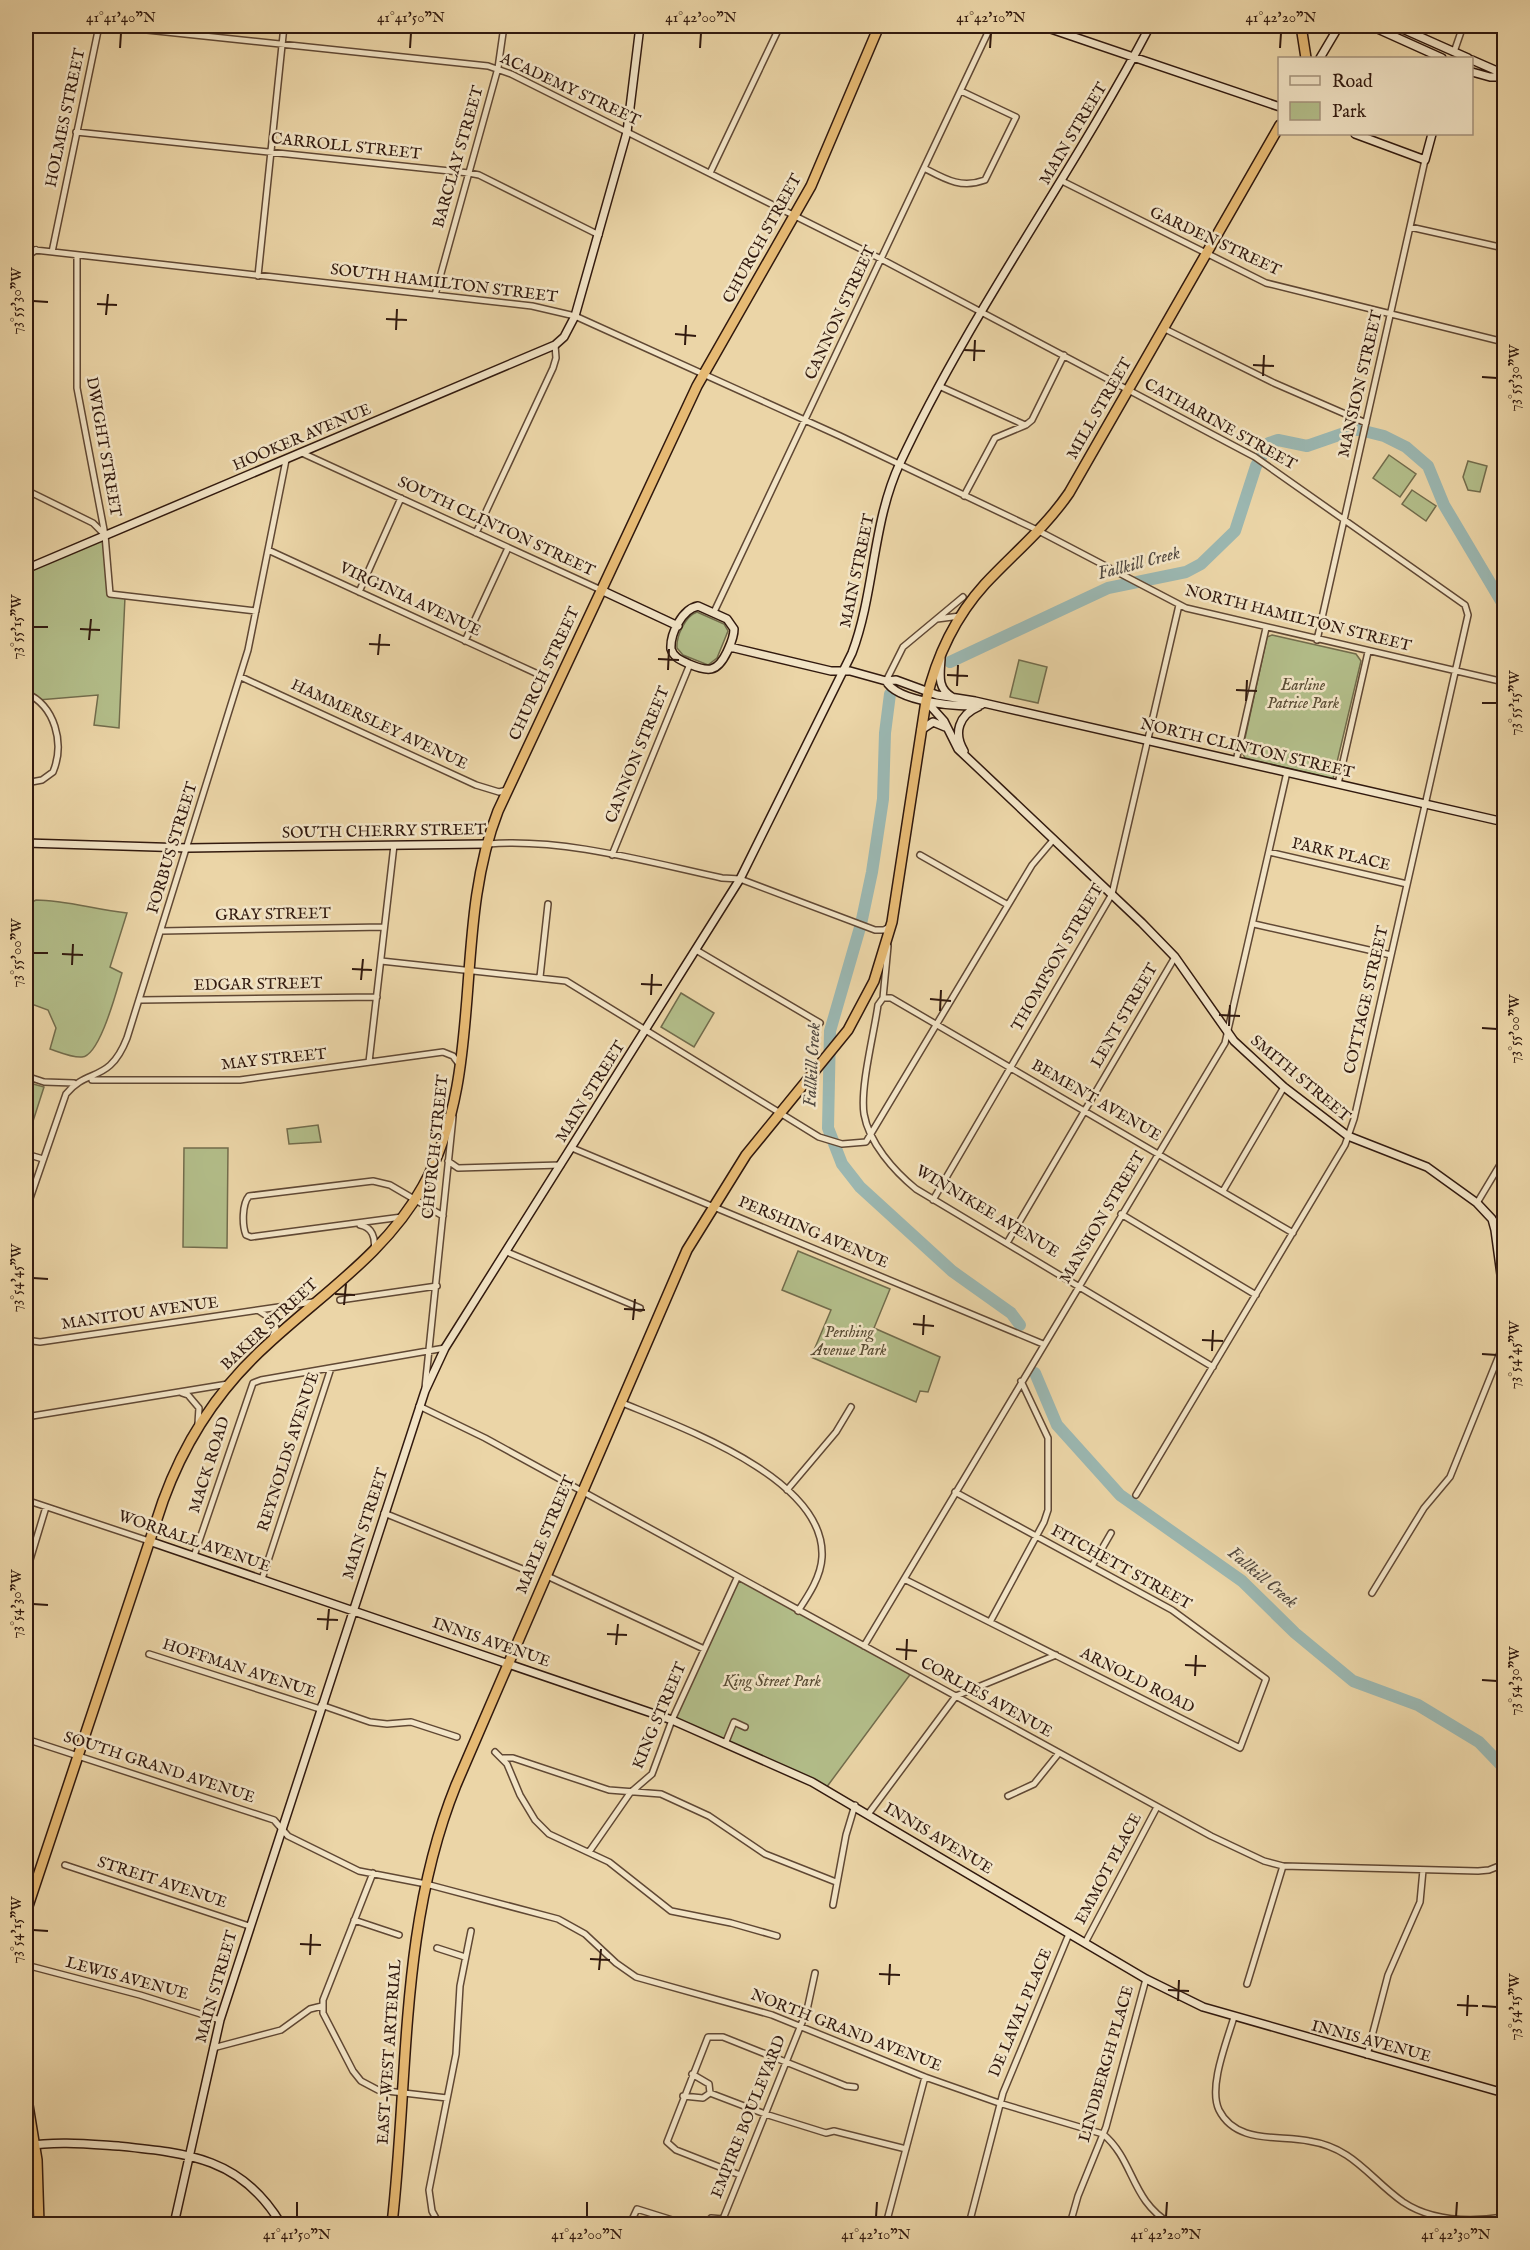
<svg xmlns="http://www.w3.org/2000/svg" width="1530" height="2250" viewBox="0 0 1530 2250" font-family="'IM FELL English',serif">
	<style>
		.green { fill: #b3be8a; stroke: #726c4c; stroke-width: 1.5 }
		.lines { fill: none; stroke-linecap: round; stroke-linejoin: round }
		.river { stroke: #9bb7b1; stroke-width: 12 }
		.street-casing { stroke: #604834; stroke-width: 8 }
		.secondary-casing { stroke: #31190e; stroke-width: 10 }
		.highway-casing { stroke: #31190e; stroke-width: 12 }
		.street { stroke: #f2e4c6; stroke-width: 5 }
		.secondary { stroke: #f2e4c6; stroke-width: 7 }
		.highway { stroke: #e6ba74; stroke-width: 9 }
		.ticks { fill: none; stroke: #31190e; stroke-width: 2 }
		.labels { text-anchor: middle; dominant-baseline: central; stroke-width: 5; stroke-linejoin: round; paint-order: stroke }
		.street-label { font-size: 16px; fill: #31190e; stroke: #f2e4c6 }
		.park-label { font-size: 16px; font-style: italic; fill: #584b33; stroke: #f2e4c6 }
		.water-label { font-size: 18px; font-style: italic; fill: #51483f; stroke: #f2e4c6 }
		.neatline { fill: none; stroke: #31190e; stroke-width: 2 }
		.ticks-label { font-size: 15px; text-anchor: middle; fill: #31190e }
	</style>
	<rect width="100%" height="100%" fill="#ebd5a7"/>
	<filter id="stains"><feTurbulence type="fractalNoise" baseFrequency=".00333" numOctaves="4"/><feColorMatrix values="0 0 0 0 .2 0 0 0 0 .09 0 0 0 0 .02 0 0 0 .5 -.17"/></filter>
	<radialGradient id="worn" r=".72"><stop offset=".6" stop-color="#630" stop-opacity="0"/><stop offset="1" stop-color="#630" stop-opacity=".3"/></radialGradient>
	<path class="green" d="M1389 455 1416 474 1400 497 1373 478Z
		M1468 461 1487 466 1480 492 1468 490 1463 477Z
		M1412 490 1436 506 1426 521 1402 504Z
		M105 535 108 590 125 597 119 728 94 725 98 695 38 700 26 693V569Z
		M697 612 724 624 728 631 717 658 708 665 683 655 677 648C676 637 685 616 697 612Z
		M1272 635 1356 654 1361 661 1333 779 1245 758 1242 752 1267 637Z
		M1019 660 1047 667 1038 703 1010 697Z
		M36 900C66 900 96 910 127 913L110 967 122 973C117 989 100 1056 82 1057 73 1058 59 1052 50 1049L56 1028 48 1010 26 1002V915L28 904Z
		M681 993 714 1013 694 1047 661 1027Z
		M26 1082 44 1087 26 1143Z
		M318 1125 321 1142 289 1144 287 1129Z
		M184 1148H228L227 1248 183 1247Z
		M798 1251 890 1289 874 1328 940 1357 928 1392 920 1391 916 1402 811 1357 831 1310 782 1290Z
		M737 1578 912 1672 826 1788 672 1720Z"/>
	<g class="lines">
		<path class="river" d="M950 662 1108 588 1186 572 1201 564 1235 531 1256 466 1269 443 1278 440 1307 446 1356 429 1384 436 1406 447 1428 466 1444 505 1504 606
			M890 694 885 733 883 799 872 872 861 924 830 1031 828 1128 842 1164 860 1187 952 1271 1011 1313 1020 1325
			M1035 1373 1057 1425 1120 1495 1242 1581 1295 1633 1353 1681 1418 1705 1479 1742 1504 1768"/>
		<g class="street-casing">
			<path id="street" d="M109 26 488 66 511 74 881 259 1255 457 1465 605 1468 615 1354 1119 1345 1145 1136 1495
				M1454 52 1463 26
				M76 132 469 173 479 175 599 235
				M924 168C945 179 961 189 985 180L1016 117 961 91
				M710 173 780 26
				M1062 181 1266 283 1504 342
				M1410 227 1504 248
				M26 249 532 306 575 316 840 436 1033 528 1186 608 1504 682
				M52 252 99 26
				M77 256V388L105 535 110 594 256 611
				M26 257 36 250
				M258 276 284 26
				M435 295 498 68 504 26
				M1163 328 1274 383 1366 423
				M939 386 1025 425
				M302 453 601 590
				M26 490 93 523 104 534
				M964 496 995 438 1026 425 1032 420 1064 355
				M476 533 553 368 556 358 555 345
				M268 550 540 675
				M359 592 401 498
				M714 612 991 26
				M937 619 960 616
				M1317 640 1425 160
				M465 641 508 548
				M241 677 476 785 499 792 507 790
				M886 681 903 647 963 597
				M26 693C55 706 65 743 53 772L42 780 26 783
				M1236 761 1266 628
				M1338 784 1368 652
				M488 844C564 838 648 862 722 878L740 879 875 930H884L891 926
				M1269 852 1407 884
				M612 855 690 664
				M920 855 1008 905
				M1254 924 1391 955
				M161 931 384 927
				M888 946 883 998 878 1005C874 1034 860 1087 864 1114 869 1143 894 1171 916 1189L1213 1367
				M696 950 820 1023
				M381 961 566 981 819 1137 842 1144 866 1142 1032 865 1054 839
				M540 977 548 904
				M883 998H891L1293 1233
				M140 1000 377 997
				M369 1062 394 845
				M26 1076 44 1082 74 1083
				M92 1080H240L443 1052 453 1056 459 1064
				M572 1148 1043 1344
				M26 1154 43 1159
				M448 1161 458 1168 561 1165
				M1223 1191 1284 1087
				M933 1200 1112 894 1179 605
				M1477 1203 1504 1158
				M26 1210 66 1094C88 1067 109 1084 127 1038L248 650 286 460
				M1121 1214 1256 1295
				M402 1217 251 1237 246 1235C242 1225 242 1204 249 1196L373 1181 390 1185 443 1216
				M1492 1219 1504 1227
				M360 1225C372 1227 376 1238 374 1250
				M1007 1243 1175 957
				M507 1252 640 1308
				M340 1300 437 1286
				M259 1311 273 1320 276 1328 272 1338
				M26 1340 40 1342 313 1302
				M425 1388 453 1117
				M182 1393 188 1395 199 1408 198 1423
				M620 1402C680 1427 826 1478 822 1557 821 1577 808 1596 798 1611
				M419 1406 485 1438 1211 1836 1264 1861 1283 1866 1478 1871 1489 1870 1504 1864
				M26 1417 228 1384
				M787 1490 836 1432 851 1407
				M26 1500 149 1541
				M384 1513 530 1572
				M194 1556 253 1383 261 1380 445 1348
				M1092 1566 1111 1533
				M26 1573 46 1507
				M545 1575 704 1649
				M262 1579 331 1368
				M904 1579 1240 1748 1266 1679 1172 1610 955 1492
				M1372 1593 1424 1508 1450 1477 1504 1343
				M990 1622 1044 1522 1048 1510V1438L1021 1381
				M864 1646 1225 1043 1287 772
				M149 1654 320 1709
				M321 1705 370 1722 387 1724 411 1722 457 1737
				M26 1739 274 1820 288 1836 359 1871 426 1884 558 1919 585 1934 616 1963 636 1977 772 2015 925 2077 999 2103 1103 2134C1135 2161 1130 2200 1171 2224
				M725 1744 734 1722 745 1727
				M495 1752 507 1764 520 1795 535 1820 549 1834 609 1862 671 1911 731 1923 777 1936
				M503 1758H513L609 1790 661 1794 709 1816 765 1854 836 1882
				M1008 1796 1034 1784 1059 1753
				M869 1813 956 1696 1056 1655
				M589 1852 630 1793 652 1774 672 1720 737 1578
				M65 1865 249 1926
				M373 1873 323 2000V2013L353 2071 361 2081 378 2090 447 2098
				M833 1905 846 1835 855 1805
				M354 1920 399 1935
				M1085 1943 1157 1807
				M437 1948 465 1957
				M26 1965 140 1995 220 2020
				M1247 1984 1283 1866
				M1234 2017C1227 2041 1208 2087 1219 2110 1236 2144 1278 2135 1309 2141 1354 2148 1369 2178 1403 2202 1433 2222 1470 2222 1504 2217
				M213 2048 281 2030 310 2009 322 2006
				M1367 2055 1388 1975 1420 1902 1423 1870
				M710 2093 765 2114 826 2133 834 2131 906 2149
				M683 2096 703 2098 710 2093 709 2084 692 2074
				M740 2175 676 2150 667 2142 708 2037H723L846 2086 855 2087
				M723 2219 807 2010 815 1973
				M439 2224 432 2211 429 2190 456 2054 460 1986 471 1931
				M630 2224 637 2209 685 2224
				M706 2224 711 2218 723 2219 730 2224
				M886 2224 925 2077
				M969 2224 1003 2093 1069 1934
				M1070 2224 1078 2196 1106 2127 1146 1979"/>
		</g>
		<g class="secondary-casing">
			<path id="secondary" d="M1042 26 1280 107
				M1371 26 1442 58
				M1396 26 1468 58
				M1320 58 1339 26
				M1472 60 1504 74
				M1472 72 1490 77H1504
				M1355 134 1425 160 1432 134
				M26 569 555 345 564 337 575 316 627 132 640 26
				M601 590 678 626
				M698 606 727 619 734 629C734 638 730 645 727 652 717 673 708 672 689 664 681 660 674 658 671 649 670 634 682 609 698 606Z
				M730 647 831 671H850L886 681 896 680 937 695 975 701 1504 822
				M941 659C940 675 937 688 952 697
				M886 681C897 702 960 708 981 705
				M926 701 944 721 958 749 1142 923 1175 957 1234 1041 1284 1087 1348 1136 1427 1167 1477 1203 1492 1219 1495 1230 1504 1297
				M921 730 933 722 945 727
				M964 751C953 733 959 715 978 707
				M26 843 188 848 486 844
				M149 1541 672 1720 812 1782 1146 1979 1203 2007 1504 2093
				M26 2146C57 2141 87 2144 118 2146 188 2153 242 2158 281 2224
				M174 2224 220 2020 425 1391 445 1348 740 879 852 653C875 592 872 523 900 463 971 311 1072 175 1150 26"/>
		</g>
		<g class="highway-casing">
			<path id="highway" d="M1301 26 1306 58
				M26 1912 163 1501C185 1440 220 1387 268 1344 322 1294 387 1252 423 1186 487 1071 451 931 498 811L697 386 811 186 879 26
				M26 2093 37 2160 39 2224
				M392 2224C409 2077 399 1926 456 1785L687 1250 746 1155 848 1030 874 981 892 922 926 701C936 658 955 617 985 584 1014 553 1045 528 1069 493L1280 125"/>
		</g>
		<use href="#street" class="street"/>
		<use href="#secondary" class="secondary"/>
		<use href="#highway" class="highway"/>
	</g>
	<path class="ticks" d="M120 48 121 33M410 48 411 33M700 48 701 33M990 48 991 33M1280 48 1281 33M33 301 48 302M97 304 117 305M106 315 108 294M386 319 407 320M396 330 397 309M675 334 696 336M685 345 686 325M964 350 985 351M974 361 975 340M1253 365 1274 366M1263 376 1264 355M1482 377 1497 378M33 627H48M80 629 100 630M89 640 91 619M369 644 390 645M378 655 380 634M658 659 679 660M668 670 669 649M947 675 968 676M957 686 958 665M1236 690 1257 691M1246 701 1247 680M1482 703H1497M33 953H48M62 954 83 955M72 965 73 944M352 969 372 970M361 980 363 959M641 984 662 985M651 995 652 974M930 999 951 1001M940 1011 941 990M1219 1015 1240 1016M1229 1026 1230 1005M1482 1028 1497 1029M33 1278 48 1279M335 1294 355 1295M344 1305 346 1284M624 1309 645 1310M633 1320 635 1299M913 1324 934 1326M923 1335 924 1315M1202 1340 1223 1341M1212 1351 1213 1330M1482 1354 1497 1355M33 1604 48 1605M317 1619 338 1620M327 1630 329 1609M607 1634 627 1635M616 1645 618 1624M896 1649 917 1651M906 1660 907 1639M1185 1665 1206 1666M1195 1676 1196 1655M1482 1680 1497 1681M33 1930 48 1931M300 1944 321 1945M310 1955 311 1934M590 1959 610 1960M599 1970 601 1949M879 1974 900 1975M889 1985 890 1964M1168 1990 1189 1991M1178 2001 1179 1980M1457 2005 1478 2006M1482 2006 1497 2007M1467 2016 1468 1995M297 2217V2202M587 2217V2202M876 2217 877 2202M1166 2217 1167 2202M1456 2217 1457 2202"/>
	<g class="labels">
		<g class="street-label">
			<text transform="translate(570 90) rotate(25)">ACADEMY STREET</text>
			<text transform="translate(66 118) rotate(-78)">HOLMES STREET</text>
			<text transform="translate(1074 134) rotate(-59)">MAIN STREET</text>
			<text transform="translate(346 147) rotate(6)">CARROLL STREET</text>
			<text transform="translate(459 157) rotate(-74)">BARCLAY STREET</text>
			<text transform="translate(763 239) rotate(-61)">CHURCH STREET</text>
			<text transform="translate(1215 242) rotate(25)">GARDEN STREET</text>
			<text transform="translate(444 284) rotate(7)">SOUTH HAMILTON STREET</text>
			<text transform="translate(841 313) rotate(-65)">CANNON STREET</text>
			<text transform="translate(1361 384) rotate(-77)">MANSION STREET</text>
			<text transform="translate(1100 409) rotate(-60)">MILL STREET</text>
			<text transform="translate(1220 425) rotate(29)">CATHARINE STREET</text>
			<text transform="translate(302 438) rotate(-23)">HOOKER AVENUE</text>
			<text transform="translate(103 447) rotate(80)">DWIGHT STREET</text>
			<text transform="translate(496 527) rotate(25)">SOUTH CLINTON STREET</text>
			<text transform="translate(858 571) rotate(-78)">MAIN STREET</text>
			<text transform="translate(410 600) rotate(25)">VIRGINIA AVENUE</text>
			<text transform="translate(1298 619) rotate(14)">NORTH HAMILTON STREET</text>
			<text transform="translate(545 674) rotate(-65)">CHURCH STREET</text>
			<text transform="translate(379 725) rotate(25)">HAMMERSLEY AVENUE</text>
			<text transform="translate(1247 749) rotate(13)">NORTH CLINTON STREET</text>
			<text transform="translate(638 755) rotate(-68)">CANNON STREET</text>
			<text transform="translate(384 832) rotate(-1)">SOUTH CHERRY STREET</text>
			<text transform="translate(173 848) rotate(-73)">FORBUS STREET</text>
			<text transform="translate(1341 855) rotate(13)">PARK PLACE</text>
			<text transform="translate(273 915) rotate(-1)">GRAY STREET</text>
			<text transform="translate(1058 958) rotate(-60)">THOMPSON STREET</text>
			<text transform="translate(258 985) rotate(-1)">EDGAR STREET</text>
			<text transform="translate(1367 1000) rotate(-77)">COTTAGE STREET</text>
			<text transform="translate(1125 1016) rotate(-60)">LENT STREET</text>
			<text transform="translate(274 1060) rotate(-6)">MAY STREET</text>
			<text transform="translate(1300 1079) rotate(40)">SMITH STREET</text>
			<text transform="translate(591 1092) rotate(-58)">MAIN STREET</text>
			<text transform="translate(1096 1101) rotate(30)">BEMENT AVENUE</text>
			<text transform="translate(436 1147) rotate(-84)">CHURCH STREET</text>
			<text transform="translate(987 1212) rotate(31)">WINNIKEE AVENUE</text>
			<text transform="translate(1103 1218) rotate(-59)">MANSION STREET</text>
			<text transform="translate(813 1233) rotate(23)">PERSHING AVENUE</text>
			<text transform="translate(140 1314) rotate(-8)">MANITOU AVENUE</text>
			<text transform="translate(270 1325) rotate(-43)">BAKER STREET</text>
			<text transform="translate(289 1452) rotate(-72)">REYNOLDS AVENUE</text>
			<text transform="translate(210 1465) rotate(-72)">MACK ROAD</text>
			<text transform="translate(366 1524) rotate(-72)">MAIN STREET</text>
			<text transform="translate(546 1535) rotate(-67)">MAPLE STREET</text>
			<text transform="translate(194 1542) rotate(19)">WORRALL AVENUE</text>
			<text transform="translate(1121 1568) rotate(29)">FITCHETT STREET</text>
			<text transform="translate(491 1643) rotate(19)">INNIS AVENUE</text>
			<text transform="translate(239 1669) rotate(18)">HOFFMAN AVENUE</text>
			<text transform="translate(1137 1681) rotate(27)">ARNOLD ROAD</text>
			<text transform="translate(986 1698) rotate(29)">CORLIES AVENUE</text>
			<text transform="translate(660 1716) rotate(-67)">KING STREET</text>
			<text transform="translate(159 1768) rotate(18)">SOUTH GRAND AVENUE</text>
			<text transform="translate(938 1839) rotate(31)">INNIS AVENUE</text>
			<text transform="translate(1109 1869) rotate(-62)">EMMOT PLACE</text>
			<text transform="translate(162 1883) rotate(18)">STREIT AVENUE</text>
			<text transform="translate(127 1979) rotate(15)">LEWIS AVENUE</text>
			<text transform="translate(217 1987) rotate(-74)">MAIN STREET</text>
			<text transform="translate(1021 2013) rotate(-67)">DE LAVAL PLACE</text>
			<text transform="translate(846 2031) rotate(21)">NORTH GRAND AVENUE</text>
			<text transform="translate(1371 2042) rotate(15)">INNIS AVENUE</text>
			<text transform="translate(390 2052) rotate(-86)">EAST-WEST ARTERIAL</text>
			<text transform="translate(1107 2064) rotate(-74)">LINDBERGH PLACE</text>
			<text transform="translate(749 2117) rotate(-68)">EMPIRE BOULEVARD</text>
		</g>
		<g class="park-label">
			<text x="1303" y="686">Earline<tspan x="1303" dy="18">Patrice Park</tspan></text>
			<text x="849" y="1333">Pershing<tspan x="849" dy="18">Avenue Park</tspan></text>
			<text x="772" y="1682">King Street Park</text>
		</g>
		<g class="water-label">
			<text transform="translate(1139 564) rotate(-15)">Fallkill Creek</text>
			<text transform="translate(813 1065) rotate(-87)">Fallkill Creek</text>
			<text transform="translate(1262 1578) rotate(40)">Fallkill Creek</text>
		</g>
	</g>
	<rect width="1530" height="2250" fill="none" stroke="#ebd5a7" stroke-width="66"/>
	<rect x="1278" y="57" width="195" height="78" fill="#f2e4c6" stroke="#a5937c" stroke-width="1.5"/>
	<rect x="1290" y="76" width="30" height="9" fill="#f2e4c6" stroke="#a5937c" stroke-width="1.5"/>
	<text x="1332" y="87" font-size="18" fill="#31190e">Road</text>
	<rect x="1290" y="102" width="30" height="18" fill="#b3be8a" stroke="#a5937c" stroke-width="1.5"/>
	<text x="1332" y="117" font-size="18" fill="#31190e">Park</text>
	<rect x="33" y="33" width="1464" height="2184" class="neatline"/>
	<g class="ticks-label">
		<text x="121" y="22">41°41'40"N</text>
		<text x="411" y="22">41°41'50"N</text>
		<text x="701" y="22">41°42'00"N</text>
		<text x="991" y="22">41°42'10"N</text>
		<text x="1281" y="22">41°42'20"N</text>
		<text transform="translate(16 301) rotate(-90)" y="5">73°55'30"W</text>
		<text transform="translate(1514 378) rotate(-90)" y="5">73°55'30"W</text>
		<text transform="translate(16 627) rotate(-90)" y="5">73°55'15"W</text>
		<text transform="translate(1514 703) rotate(-90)" y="5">73°55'15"W</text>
		<text transform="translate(16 953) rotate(-90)" y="5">73°55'00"W</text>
		<text transform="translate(1514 1029) rotate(-90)" y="5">73°55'00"W</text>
		<text transform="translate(16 1278) rotate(-90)" y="5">73°54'45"W</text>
		<text transform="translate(1514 1355) rotate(-90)" y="5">73°54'45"W</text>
		<text transform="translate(16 1604) rotate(-90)" y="5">73°54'30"W</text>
		<text transform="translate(1514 1681) rotate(-90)" y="5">73°54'30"W</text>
		<text transform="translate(16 1930) rotate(-90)" y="5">73°54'15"W</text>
		<text transform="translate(1514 2007) rotate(-90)" y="5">73°54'15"W</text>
		<text x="297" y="2239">41°41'50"N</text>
		<text x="587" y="2239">41°42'00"N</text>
		<text x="876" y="2239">41°42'10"N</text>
		<text x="1166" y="2239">41°42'20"N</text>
		<text x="1456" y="2239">41°42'30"N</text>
	</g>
	<rect width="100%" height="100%" filter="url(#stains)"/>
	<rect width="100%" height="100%" fill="url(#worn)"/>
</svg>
